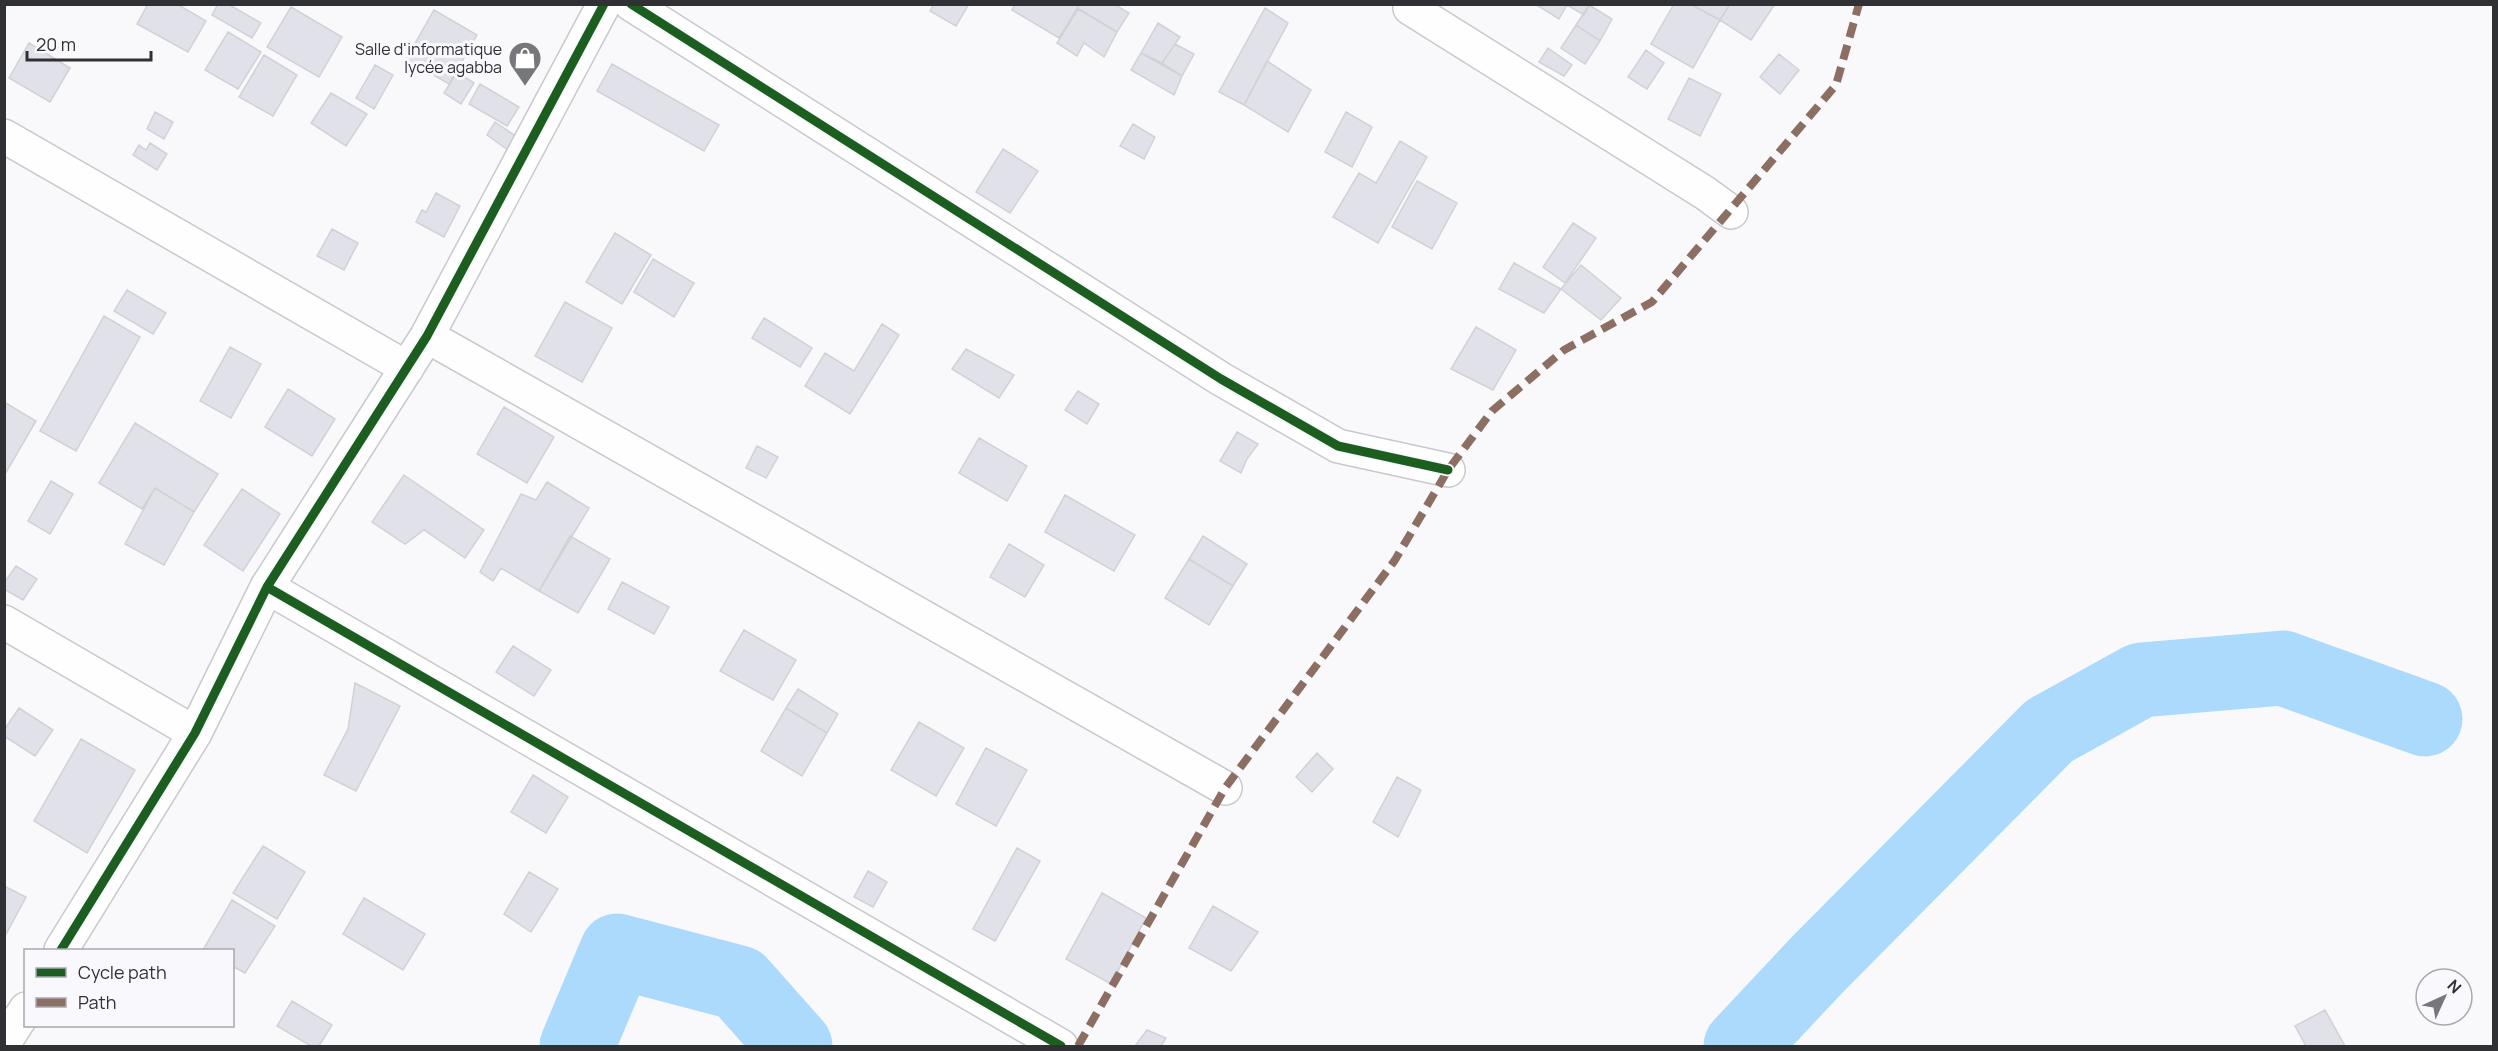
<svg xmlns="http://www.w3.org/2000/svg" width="2498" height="1051" viewBox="0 0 2498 1051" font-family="Manrope,sans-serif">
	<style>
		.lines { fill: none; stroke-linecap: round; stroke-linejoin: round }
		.river { stroke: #abdafd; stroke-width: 75 }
		.building { fill: #e0e1e9; stroke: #d1d2d5; stroke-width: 1.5 }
		.minor-casing { stroke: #c8c9cc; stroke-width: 36 }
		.minor { stroke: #fefeff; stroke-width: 33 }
		.quiet { stroke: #8d6e63; stroke-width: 8; stroke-dasharray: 15 8; stroke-linecap: butt }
		.cycleway-casing { stroke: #f8f8fd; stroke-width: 13 }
		.cycleway { stroke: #1b5e20; stroke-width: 9 }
		.labels { text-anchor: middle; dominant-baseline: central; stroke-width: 6; stroke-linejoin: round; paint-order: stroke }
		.poi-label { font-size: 16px; fill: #303135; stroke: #f8f8fd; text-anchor: end }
	</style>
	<rect width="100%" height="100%" fill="#f9f9fc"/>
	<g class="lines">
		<path class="river" d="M577 1046 617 951 739 983 795 1046
			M1741 1046 1816 966 2049 731 2141 680 2283 668 2425 719"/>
	</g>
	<path class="building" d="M148 4H177L206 21 188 52 137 24Z
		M218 4H228L261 23 252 38 212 15Z
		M934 4H969L956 26 930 11Z
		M1015 4H1080L1059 38 1012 10Z
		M1080 4H1114L1129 13 1117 32 1077 8Z
		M1535 4H1590L1584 15 1567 5 1559 19Z
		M1674 4H1690L1720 20 1693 68 1651 44Z
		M1690 4H1730L1720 20Z
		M1730 4H1775L1751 40 1720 20Z
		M1589 5 1612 19 1600 41 1576 25Z
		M291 7 342 37 319 77 267 47Z
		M1265 8 1288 23 1244 105 1219 92Z
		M1078 9 1117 32 1104 57 1084 43 1077 56 1057 43Z
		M434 10 477 35 449 84 406 59Z
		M1158 23 1180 37 1162 63 1141 53Z
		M1576 25 1600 41 1585 64 1561 48Z
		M228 32 261 52 238 89 205 70Z
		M29 43 70 68 50 102 9 78Z
		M1175 44 1194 54 1182 76 1162 63Z
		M1548 48 1572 65 1564 76 1539 62Z
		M1646 50 1664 63 1647 89 1628 77Z
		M1141 53 1182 76 1174 95 1131 70Z
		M1779 54 1799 70 1780 94 1760 77Z
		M264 55 297 75 273 116 239 97Z
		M1267 61 1311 90 1288 132 1244 105Z
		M612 64 719 125 704 151 597 91Z
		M375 65 393 75 374 109 356 98Z
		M457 72 474 83 461 104 444 93Z
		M1689 78 1721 94 1700 136 1668 119Z
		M480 84 519 107 507 126 469 104Z
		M331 93 367 114 346 146 311 123Z
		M155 112 173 122 164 139 147 129Z
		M1346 112 1372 127 1352 167 1325 152Z
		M495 122 517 137 508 150 487 135Z
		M1133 124 1155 137 1144 159 1120 146Z
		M1400 141 1427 157 1378 243 1333 217 1359 173 1376 183Z
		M150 143 167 154 157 170 133 155 139 145 146 150Z
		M1003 149 1038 171 1010 213 976 192Z
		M1417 181 1457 203 1432 249 1392 227Z
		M436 193 460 206 444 237 416 222 422 210 426 212Z
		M1573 223 1596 238 1565 283 1543 267Z
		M332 229 358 243 344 270 317 256Z
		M615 233 651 255 622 304 586 282Z
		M653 259 694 283 674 317 634 292Z
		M1514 263 1561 289 1544 313 1499 289Z
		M1581 265 1621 298 1601 320 1561 289Z
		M127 290 166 313 153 334 114 311Z
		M565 302 612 328 582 382 535 356Z
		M104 316 140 337 76 451 40 431Z
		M764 318 812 348 800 367 752 338Z
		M882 324 899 335 850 414 805 386 825 353 854 371Z
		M1476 327 1516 350 1493 390 1451 369Z
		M230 347 261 364 231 418 200 401Z
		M966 349 1014 375 999 398 952 369Z
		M288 389 335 419 312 456 265 427Z
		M1078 391 1099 404 1087 424 1065 410Z
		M4 402 36 421 4 476Z
		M504 407 554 437 527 483 477 454Z
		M135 423 218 474 194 512 155 488 142 509 99 483Z
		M1237 432 1258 444 1247 459 1241 473 1220 461Z
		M979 438 1027 466 1007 501 959 473Z
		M757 446 778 457 766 478 746 468Z
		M404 475 484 530 465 558 424 530 405 544 372 522Z
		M51 481 73 494 50 534 28 521Z
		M547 482 589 508 539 591 501 568 493 581 480 572 521 494 536 500Z
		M155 488 194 512 164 565 125 544Z
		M242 489 280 514 243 571 204 545Z
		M1065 495 1135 535 1114 571 1045 532Z
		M570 536 610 559 578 613 539 591Z
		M1203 536 1247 564 1233 586 1189 559Z
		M1009 544 1044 565 1025 597 990 577Z
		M1189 559 1233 586 1209 625 1165 598Z
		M16 566 37 579 23 600 4 589V583Z
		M622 582 669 607 654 634 608 609Z
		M744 630 796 660 773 700 720 671Z
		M513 646 551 670 534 696 496 672Z
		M355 683 400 706 356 791 324 775 348 729Z
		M798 689 838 714 827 733 786 708Z
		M19 708 53 730 35 756 4 736V730Z
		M786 708 827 733 802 776 761 751Z
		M919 722 964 748 936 796 891 770Z
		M81 739 135 770 87 853 34 821Z
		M986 748 1027 770 996 826 956 804Z
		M1317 753 1333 769 1312 792 1296 777Z
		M533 775 568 797 546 833 511 812Z
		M1397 777 1421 790 1398 837 1373 822Z
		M263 846 305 872 277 919 233 893Z
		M1017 848 1040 861 995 941 973 929Z
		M868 871 887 882 873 907 854 897Z
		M529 872 558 889 531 932 504 914Z
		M4 886 26 897 4 938Z
		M1102 893 1146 918 1111 984 1066 959Z
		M364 898 425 934 403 970 343 934Z
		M232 900 275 926 245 973 232 966V950H203Z
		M1213 906 1258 932 1231 971 1189 948Z
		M292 1001 332 1025 319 1046H311L277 1026Z
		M2325 1010 2345 1046H2306L2295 1026Z
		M1147 1030 1166 1038 1161 1046H1135Z"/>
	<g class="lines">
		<g class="minor-casing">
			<path id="minor" d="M631 4 1221 379 1338 446 1448 470
				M1410 8 1705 193 1731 212
				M4 136 407 368
				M427 336 1225 788
				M267 587 1061 1046
				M4 622 195 733
				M61 950 195 733 267 587 427 336 604 4
				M4 1043 26 1009"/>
		</g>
		<use href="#minor" class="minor"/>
		<path class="quiet" d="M1078 1046 1225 788 1395 560 1448 470 1492 411 1564 350 1652 302 1836 85 1859 4"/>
		<g class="cycleway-casing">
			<path id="cycleway" d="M631 4 1221 379 1338 446 1448 470
				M267 587 1061 1046
				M61 950 195 733 267 587 427 336 604 4"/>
		</g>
		<use href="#cycleway" class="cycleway"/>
	</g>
	<defs>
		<g id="shop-pin" transform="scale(1.725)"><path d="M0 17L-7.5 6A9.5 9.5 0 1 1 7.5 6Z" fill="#76777b" stroke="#f8f8fd"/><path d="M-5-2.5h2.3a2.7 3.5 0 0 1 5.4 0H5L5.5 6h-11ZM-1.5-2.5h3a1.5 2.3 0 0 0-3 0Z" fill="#fff"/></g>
	</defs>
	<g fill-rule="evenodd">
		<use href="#shop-pin" x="525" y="58"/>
	</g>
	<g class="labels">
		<g class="poi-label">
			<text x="502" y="49">Salle d'informatique<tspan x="502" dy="18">lycée agabba</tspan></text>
		</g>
	</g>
	<rect width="2498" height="1051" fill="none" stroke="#303135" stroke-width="12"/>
	<rect x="24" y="949" width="210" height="78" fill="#f8f8fd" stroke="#a8a8ad" stroke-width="1.5"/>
	<rect x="36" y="968" width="30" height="9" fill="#1b5e20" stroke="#a8a8ad" stroke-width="1.5"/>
	<text x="78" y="979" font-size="18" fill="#303135">Cycle path</text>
	<rect x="36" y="998" width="30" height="9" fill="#8d6e63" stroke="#a8a8ad" stroke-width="1.5"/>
	<text x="78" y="1009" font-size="18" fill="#303135">Path</text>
	<g transform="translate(2444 997) rotate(45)"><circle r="28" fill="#f8f8fd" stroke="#a8a8ad" stroke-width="1.5"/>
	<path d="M0-4.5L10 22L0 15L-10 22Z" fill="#76777b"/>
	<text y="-9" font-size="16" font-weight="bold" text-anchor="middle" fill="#303135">N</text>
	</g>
	<path d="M27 51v9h124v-9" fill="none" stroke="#303135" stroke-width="3"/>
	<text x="36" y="51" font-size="18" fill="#303135" stroke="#f8f8fd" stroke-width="4.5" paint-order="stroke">20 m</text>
</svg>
